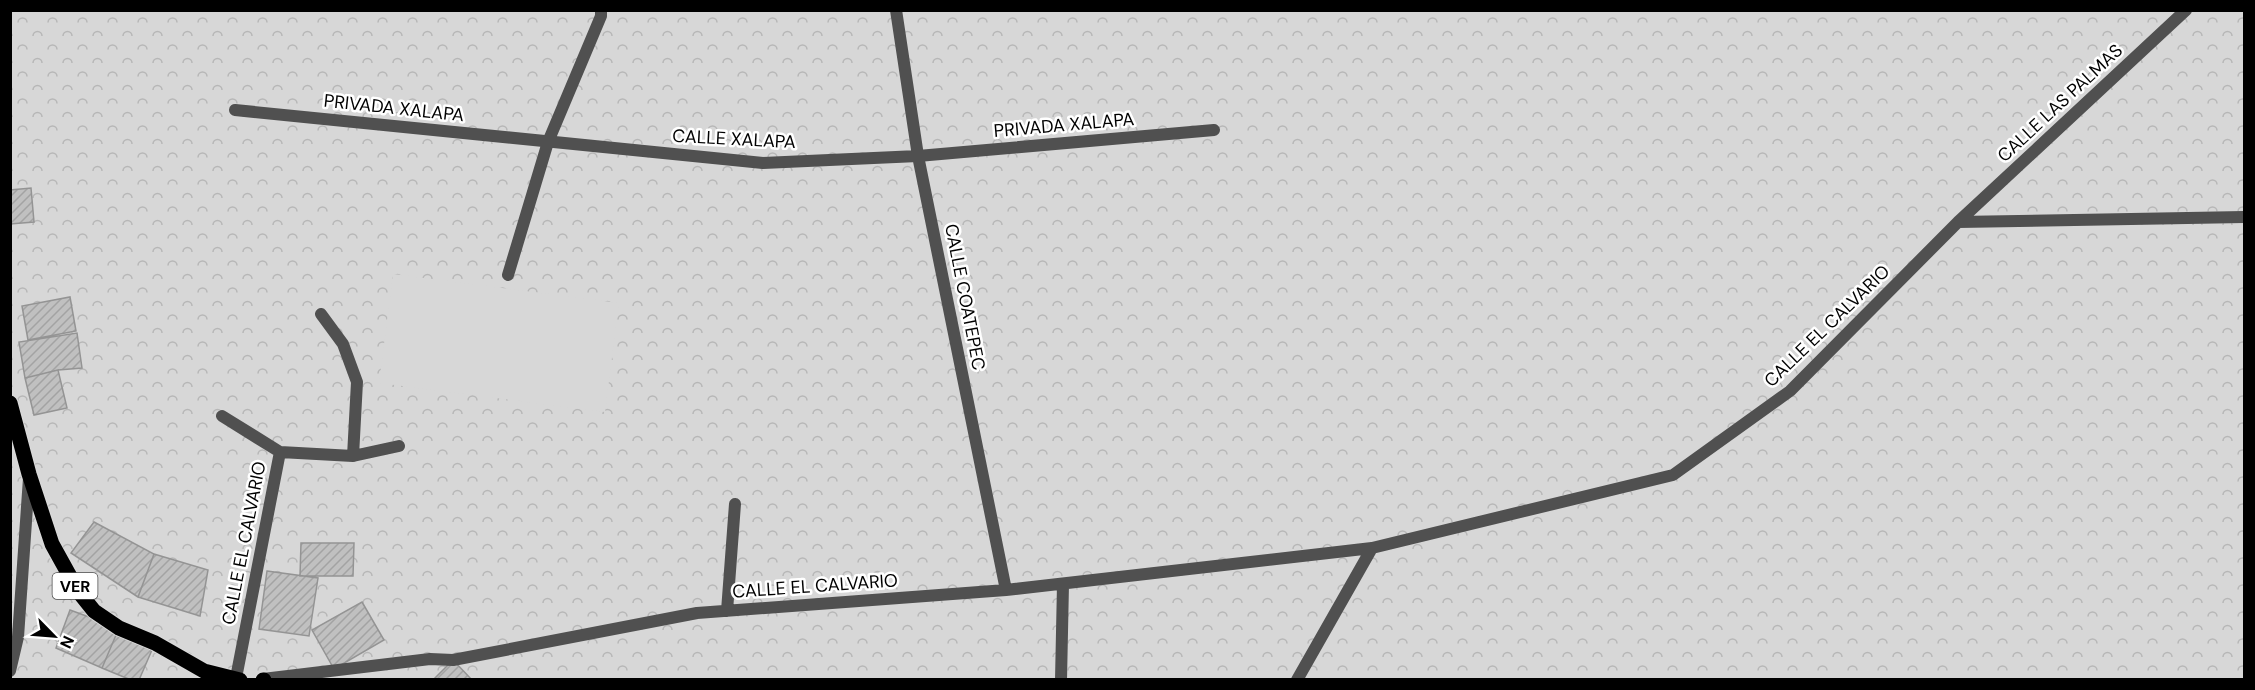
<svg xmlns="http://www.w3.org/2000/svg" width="2255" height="690" viewBox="0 0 2255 690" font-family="'DM Sans',sans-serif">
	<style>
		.forest { fill: url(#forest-crowns) }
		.pitch { fill: #d7d7d7 }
		.building { fill: url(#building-hatch); stroke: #949494; stroke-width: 1.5 }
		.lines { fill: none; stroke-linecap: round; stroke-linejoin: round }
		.primary-casing { stroke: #dbdbdb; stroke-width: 17 }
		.street { stroke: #505050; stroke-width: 12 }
		.primary { stroke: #000; stroke-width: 15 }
		.labels { text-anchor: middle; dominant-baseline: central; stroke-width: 5; stroke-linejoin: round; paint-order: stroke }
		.shield { fill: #fff; stroke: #4c4c4c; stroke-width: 1.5 }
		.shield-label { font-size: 16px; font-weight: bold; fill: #000 }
		.street-label { font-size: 18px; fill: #000; stroke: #fff }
	</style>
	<defs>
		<pattern id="forest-crowns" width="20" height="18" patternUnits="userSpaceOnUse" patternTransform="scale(1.5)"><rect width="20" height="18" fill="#d7d7d7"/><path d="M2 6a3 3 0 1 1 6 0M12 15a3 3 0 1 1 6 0" fill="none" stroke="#b7b7b7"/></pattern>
		<pattern id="building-hatch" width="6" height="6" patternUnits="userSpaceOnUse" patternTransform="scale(1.5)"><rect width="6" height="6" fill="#c0c0c0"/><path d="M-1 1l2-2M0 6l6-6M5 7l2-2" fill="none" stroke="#a3a3a3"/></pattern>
	</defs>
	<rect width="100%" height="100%" fill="#fff"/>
	<path class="forest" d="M11 11H2244V679H11Z"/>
	<path class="pitch" d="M393 274 619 303 605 412 379 383Z"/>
	<path class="building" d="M31 188 34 222 10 224V190Z
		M70 297 76 331 28 340 22 306Z
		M77 333 82 368 58 370 25 378 19 342Z
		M58 370 67 408 34 415 25 378Z
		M94 522 154 554 138 597 71 553Z
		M301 543H354L353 576H300Z
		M154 554 208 570 200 616 138 597Z
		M267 571 318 578 309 636 259 629Z
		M362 602 384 640 334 669 312 630Z
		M70 610 119 628 102 668 56 648Z
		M119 628 155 643 139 680H131L102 668Z
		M453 660 472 680H433Z"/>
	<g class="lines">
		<g class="primary-casing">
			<path id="primary" d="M10 403 29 474 52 544 78 591 94 611 119 628 155 643 204 671 240 680
				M263 680H264"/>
		</g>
		<path class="street" d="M896 10 918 156 1006 590
			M235 110 763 163 918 156 1214 130
			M1958 222 2244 217
			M508 275 548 142 601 16V10
			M321 314 343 344 357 382 353 456
			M222 416 280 452
			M727 611 735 504
			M10 671 18 637 29 478
			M236 678 280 452 353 456 399 446
			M263 679 430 659 453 660 697 613 1006 590 1372 548 1673 475 1790 391 1958 222 2186 10
			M1061 680 1063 584
			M1297 680 1372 548"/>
		<use href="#primary" class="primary"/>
	</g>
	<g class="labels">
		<rect class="shield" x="52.5" y="573" width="45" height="26" rx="4.5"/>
		<g class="shield-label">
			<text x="75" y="586">VER</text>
		</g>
		<g class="street-label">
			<text transform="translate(2060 103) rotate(-43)">CALLE LAS PALMAS</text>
			<text transform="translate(394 108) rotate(6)">PRIVADA XALAPA</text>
			<text transform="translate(1064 125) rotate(-5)">PRIVADA XALAPA</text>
			<text transform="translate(734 139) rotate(3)">CALLE XALAPA</text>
			<text transform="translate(965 297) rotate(79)">CALLE COATEPEC</text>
			<text transform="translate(1827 326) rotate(-44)">CALLE EL CALVARIO</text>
			<text transform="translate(244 543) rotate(-79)">CALLE EL CALVARIO</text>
			<text transform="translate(815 586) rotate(-4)">CALLE EL CALVARIO</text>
		</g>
	</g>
	<rect width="2255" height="690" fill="none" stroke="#000000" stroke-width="24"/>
	<g transform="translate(54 636) rotate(115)" stroke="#ffffff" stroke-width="4.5" paint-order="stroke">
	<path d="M0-4.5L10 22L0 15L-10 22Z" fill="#000000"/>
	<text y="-9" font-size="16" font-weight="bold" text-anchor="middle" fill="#000000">N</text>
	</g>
</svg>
